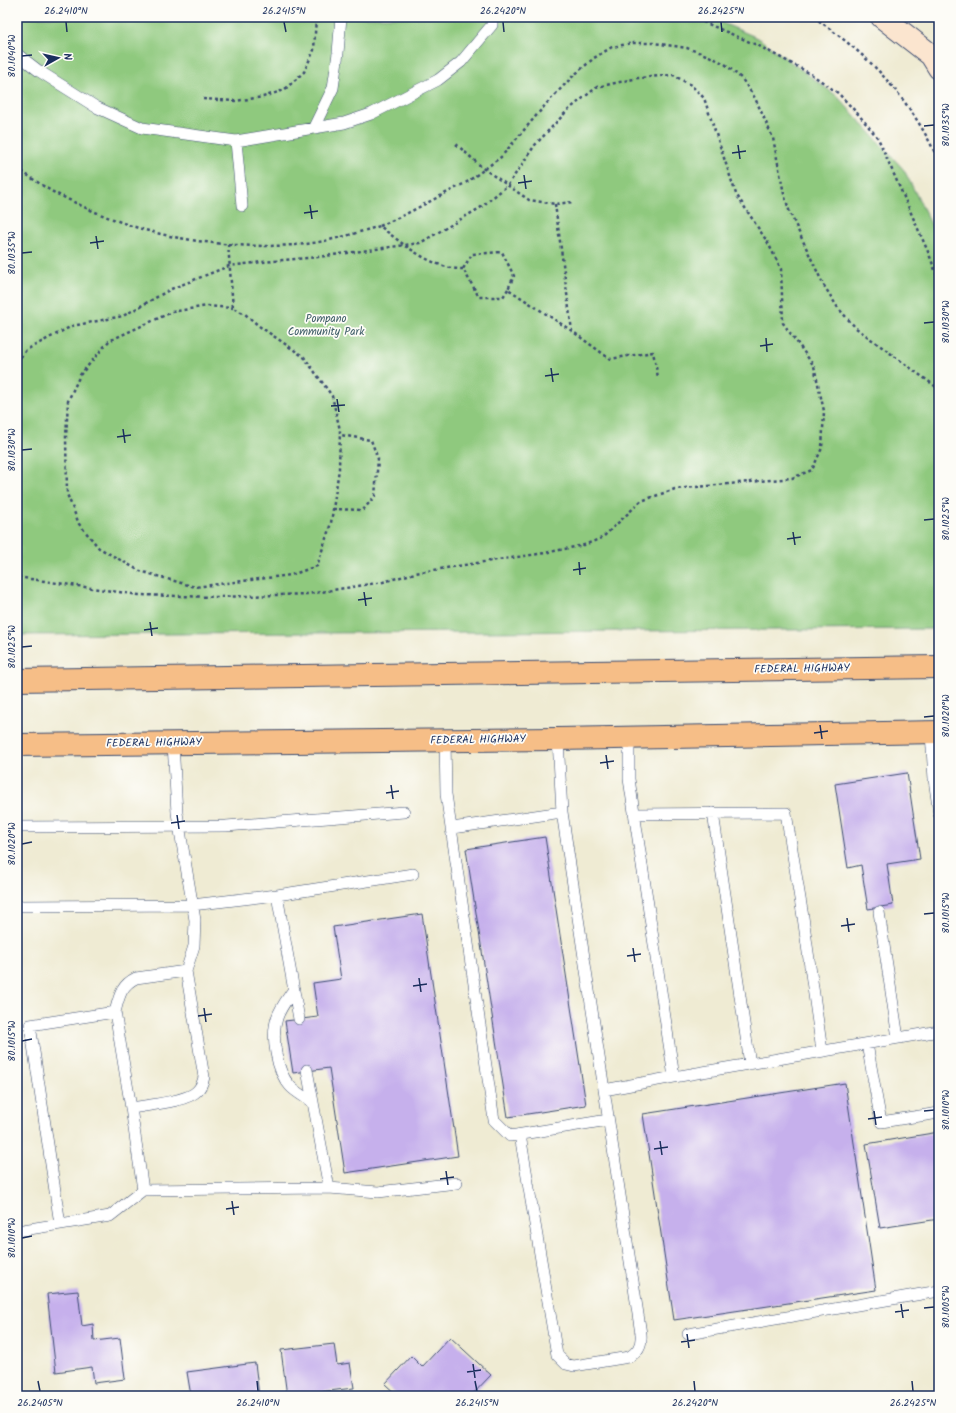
<svg xmlns="http://www.w3.org/2000/svg" width="956" height="1413" viewBox="0 0 956 1413" font-family="Kalam,sans-serif">
	<style>
		.green { fill: #8fc97e; stroke: #557c6e }
		.building { fill: #c6b0ec }
		.lines { fill: none; stroke-linecap: round; stroke-linejoin: round }
		.lane-casing { stroke: #3b4b70; stroke-width: 12 }
		.secondary-casing { stroke: #3b4b70; stroke-width: 24 }
		.primary-casing { stroke: #3b4b70; stroke-width: 24 }
		.path { stroke: #3b4b70; stroke-width: 2.5; stroke-dasharray: 3 3; stroke-linecap: butt }
		.lane { stroke: #fff; stroke-width: 11 }
		.secondary { stroke: #fbe5cf; stroke-width: 22 }
		.primary { stroke: #f6be87; stroke-width: 22 }
		.ticks { fill: none; stroke: #1b2f5e; stroke-width: 1.5 }
		.labels { text-anchor: middle; dominant-baseline: central; stroke-width: 3.5; stroke-linejoin: round; paint-order: stroke }
		.park-label { font-size: 11px; fill: #3e5d68; stroke: #fdfcf7 }
		.street-label { font-size: 11px; fill: #1b2f5e; stroke: #fdfcf7 }
		.neatline { fill: none; stroke: #1b2f5e; stroke-width: 1.5 }
		.ticks-label { font-size: 10px; text-anchor: middle; fill: #1b2f5e }
	</style>
	<rect width="100%" height="100%" fill="#fdfcf7"/>
	<filter id="ink" filterUnits="userSpaceOnUse"><feTurbulence type="fractalNoise" baseFrequency=".025" numOctaves="2"/><feDisplacementMap in="SourceGraphic" scale="8" xChannelSelector="R" yChannelSelector="G"/><feConvolveMatrix kernelMatrix="1 2 1 2 8 2 1 2 1" color-interpolation-filters="sRGB"/></filter>
	<filter id="wash" filterUnits="userSpaceOnUse"><feTurbulence type="fractalNoise" baseFrequency=".012" numOctaves="4" result="noise"/><feDisplacementMap in="SourceGraphic" scale="16" xChannelSelector="R" yChannelSelector="G"/><feGaussianBlur stdDeviation="0.9" result="paint"/><feColorMatrix in="noise" values="0 0 0 0 0 0 0 0 0 0 0 0 0 0 0 0 0 1.4 0 .05"/><feComposite in="paint" operator="in"/></filter>
	<g filter="url(#wash)">
		<rect width="100%" height="100%" fill="#efebd3"/>
		<path class="green" d="M17 17H708L758 38 837 96 904 170 939 240V629L17 635Z"/>
		<g id="blocks">
			<path class="building" d="M907 773 920 859 887 864 893 905 868 909 861 865 848 868 835 784Z
				M545 837 586 1105 508 1117 466 849Z
				M422 914 458 1156 345 1173 329 1068 293 1073 285 1021 318 1017 313 983 341 979 333 927Z
				M845 1083 876 1290 674 1320 643 1114Z
				M939 1132V1219L880 1228 866 1144Z
				M78 1291 82 1326 93 1324 94 1341 120 1338 125 1379 94 1383 92 1367 56 1372 47 1294Z
				M450 1337 491 1375 471 1396H398L385 1384 411 1356 422 1367Z
				M334 1344 337 1365 350 1363 354 1388 287 1396 281 1350Z
				M255 1363 259 1396H191L187 1372Z"/>
		</g>
	</g>
	<g filter="url(#ink)">
		<use href="#blocks" fill-opacity="0" stroke="#3b4b70" stroke-width="1"/>
		<g class="lines">
			<g class="lane-casing">
				<path id="lane" d="M17 54 39 71 96 107 142 128 236 141 344 123 371 114 438 80 461 62 492 25V17
					M314 127 333 88 338 53 341 17
					M236 141 242 206
					M931 733 934 779 939 814
					M629 737V779L674 1077 939 1031
					M445 740 446 794 494 1120 510 1136 608 1120
					M713 813 750 1064
					M634 814 786 813 803 917 822 1051
					M17 827 226 826 404 812
					M452 828 562 812
					M277 895 299 1019
					M17 906 192 905 277 895 413 874
					M879 912 898 1038
					M294 989C288 998 280 1008 277 1018 271 1036 276 1071 290 1086 295 1092 305 1097 312 1102
					M115 1012C119 997 121 985 136 978L186 971
					M867 1044 881 1122 939 1113
					M307 1070 329 1188 378 1192 457 1183
					M604 1090 674 1077
					M520 1135 557 1355 566 1364 574 1366 629 1357C638 1352 642 1344 641 1334L562 812 558 739
					M143 1190 329 1188
					M60 1224 30 1025 115 1012 131 1108
					M17 1231 110 1216 143 1190 131 1108C147 1105 187 1102 197 1091 201 1087 203 1082 204 1077L186 971 194 946 195 920 177 813 173 743
					M688 1334 939 1291"/>
			</g>
			<g class="secondary-casing">
				<path id="secondary" d="M882 17 931 55 939 68"/>
			</g>
			<g class="primary-casing">
				<path id="primary" d="M17 680 939 667
					M17 745 558 739 939 732"/>
			</g>
			<path class="path" d="M692 17 759 46 811 74 838 93 858 114 878 138 929 254 939 281
				M814 17C837 34 865 55 884 77 906 101 926 131 939 162
				M203 99 235 101 263 97 284 90 304 72 314 50 316 17
				M456 144 484 169 529 200 555 204 573 202
				M17 168C29 176 42 186 55 193 74 202 93 212 113 219 169 242 246 250 306 244 331 241 356 233 380 226 401 243 434 270 463 269
				M555 204 572 331 610 359 653 352 658 377
				M380 226 404 215 467 182 501 157 547 103 572 77 594 58 612 47 633 43H654L687 48 709 56 725 64 742 79 755 98 773 138 784 194 790 213 823 284 838 308 856 328 939 389
				M228 244 233 308 245 314 259 326 304 357 332 396 340 430 339 469 331 523 317 566 291 575 195 587 140 571 99 548 79 524 67 494 66 437 68 401 80 375 109 341 172 312 207 306 233 308
				M508 289 503 297H479L463 269 472 254 502 252 514 276 508 289 572 331
				M17 362 26 350 72 326 123 316 171 289 229 266 262 262 318 257 420 243 480 208 508 185 535 145 567 111 597 87 638 78 673 75 691 85 704 98 736 194 768 243 781 269 783 323 814 366 824 411 822 448 812 470 792 478 675 489 641 501 602 538 584 545 545 553 477 563 415 573 383 582 308 594 217 597 139 595 17 577
				M333 509 363 510 375 496 378 459 371 440 340 435"/>
			<use href="#lane" class="lane"/>
			<use href="#secondary" class="secondary"/>
			<use href="#primary" class="primary"/>
		</g>
	</g>
	<path class="ticks" d="M66 22 67 32M284 22 286 32M503 22 504 32M721 22 722 32M22 56 32 55M924 126 934 125M738 145 740 159M732 153 746 151M524 175 526 189M518 183 532 181M310 205 312 219M304 213 318 211M96 236 98 249M90 243 104 241M22 253 32 252M924 323 934 322M766 338 767 352M760 346 773 344M551 368 553 382M545 376 559 374M337 399 339 412M331 406 345 405M123 429 125 443M117 437 131 435M22 450 32 449M924 520 934 519M793 532 795 545M787 539 801 537M579 562 580 575M573 570 586 568M364 592 366 606M358 600 372 598M150 622 152 636M144 630 158 628M22 647 32 646M924 717 934 716M820 725 822 739M814 733 828 731M606 755 608 769M600 763 614 761M391 785 393 799M386 793 399 791M177 815 179 829M171 823 185 821M22 844 32 842M924 914 934 913M847 918 849 932M841 926 855 924M633 948 635 962M627 956 641 954M419 978 421 992M413 986 427 984M204 1008 206 1022M198 1016 212 1014M22 1041 32 1039M874 1111 876 1125M924 1111 934 1110M868 1119 882 1117M660 1141 662 1155M654 1149 668 1147M446 1171 448 1185M440 1179 454 1177M232 1201 234 1215M226 1209 239 1207M22 1238 32 1236M901 1304 903 1318M924 1308 934 1307M895 1312 909 1310M687 1334 689 1348M681 1342 695 1340M473 1364 475 1378M467 1372 481 1370M38 1381 40 1391M257 1381 258 1391M475 1381 477 1391M694 1381 695 1391M912 1381 913 1391"/>
	<g class="labels">
		<g class="park-label">
			<text x="326" y="319">Pompano<tspan x="326" dy="13">Community Park</tspan></text>
		</g>
		<g class="street-label">
			<text transform="translate(802 669) rotate(-1)">FEDERAL HIGHWAY</text>
			<text transform="translate(478 740) rotate(-1)">FEDERAL HIGHWAY</text>
			<text transform="translate(154 743) rotate(-1)">FEDERAL HIGHWAY</text>
		</g>
	</g>
	<rect width="956" height="1413" fill="none" stroke="#fdfcf7" stroke-width="44"/>
	<g transform="translate(58 58) rotate(82)" stroke="#fdfcf7" stroke-width="3" paint-order="stroke">
	<path d="M0-3L7 15L0 10L-7 15Z" fill="#1b2f5e"/>
	<text y="-6" font-size="11" font-weight="bold" text-anchor="middle" fill="#1b2f5e">N</text>
	</g>
	<rect x="22" y="22" width="912" height="1369" class="neatline"/>
	<g class="ticks-label">
		<text x="66" y="14">26.2410°N</text>
		<text x="284" y="14">26.2415°N</text>
		<text x="503" y="14">26.2420°N</text>
		<text x="721" y="14">26.2425°N</text>
		<text transform="translate(11 56) rotate(-90)" y="4">80.1040°W</text>
		<text transform="translate(945 125) rotate(-90)" y="4">80.1035°W</text>
		<text transform="translate(11 253) rotate(-90)" y="4">80.1035°W</text>
		<text transform="translate(945 322) rotate(-90)" y="4">80.1030°W</text>
		<text transform="translate(11 450) rotate(-90)" y="4">80.1030°W</text>
		<text transform="translate(945 519) rotate(-90)" y="4">80.1025°W</text>
		<text transform="translate(11 647) rotate(-90)" y="4">80.1025°W</text>
		<text transform="translate(945 716) rotate(-90)" y="4">80.1020°W</text>
		<text transform="translate(11 844) rotate(-90)" y="4">80.1020°W</text>
		<text transform="translate(945 913) rotate(-90)" y="4">80.1015°W</text>
		<text transform="translate(11 1041) rotate(-90)" y="4">80.1015°W</text>
		<text transform="translate(945 1110) rotate(-90)" y="4">80.1010°W</text>
		<text transform="translate(11 1238) rotate(-90)" y="4">80.1010°W</text>
		<text transform="translate(945 1307) rotate(-90)" y="4">80.1005°W</text>
		<text x="40" y="1406">26.2405°N</text>
		<text x="258" y="1406">26.2410°N</text>
		<text x="477" y="1406">26.2415°N</text>
		<text x="695" y="1406">26.2420°N</text>
		<text x="913" y="1406">26.2425°N</text>
	</g>
</svg>
